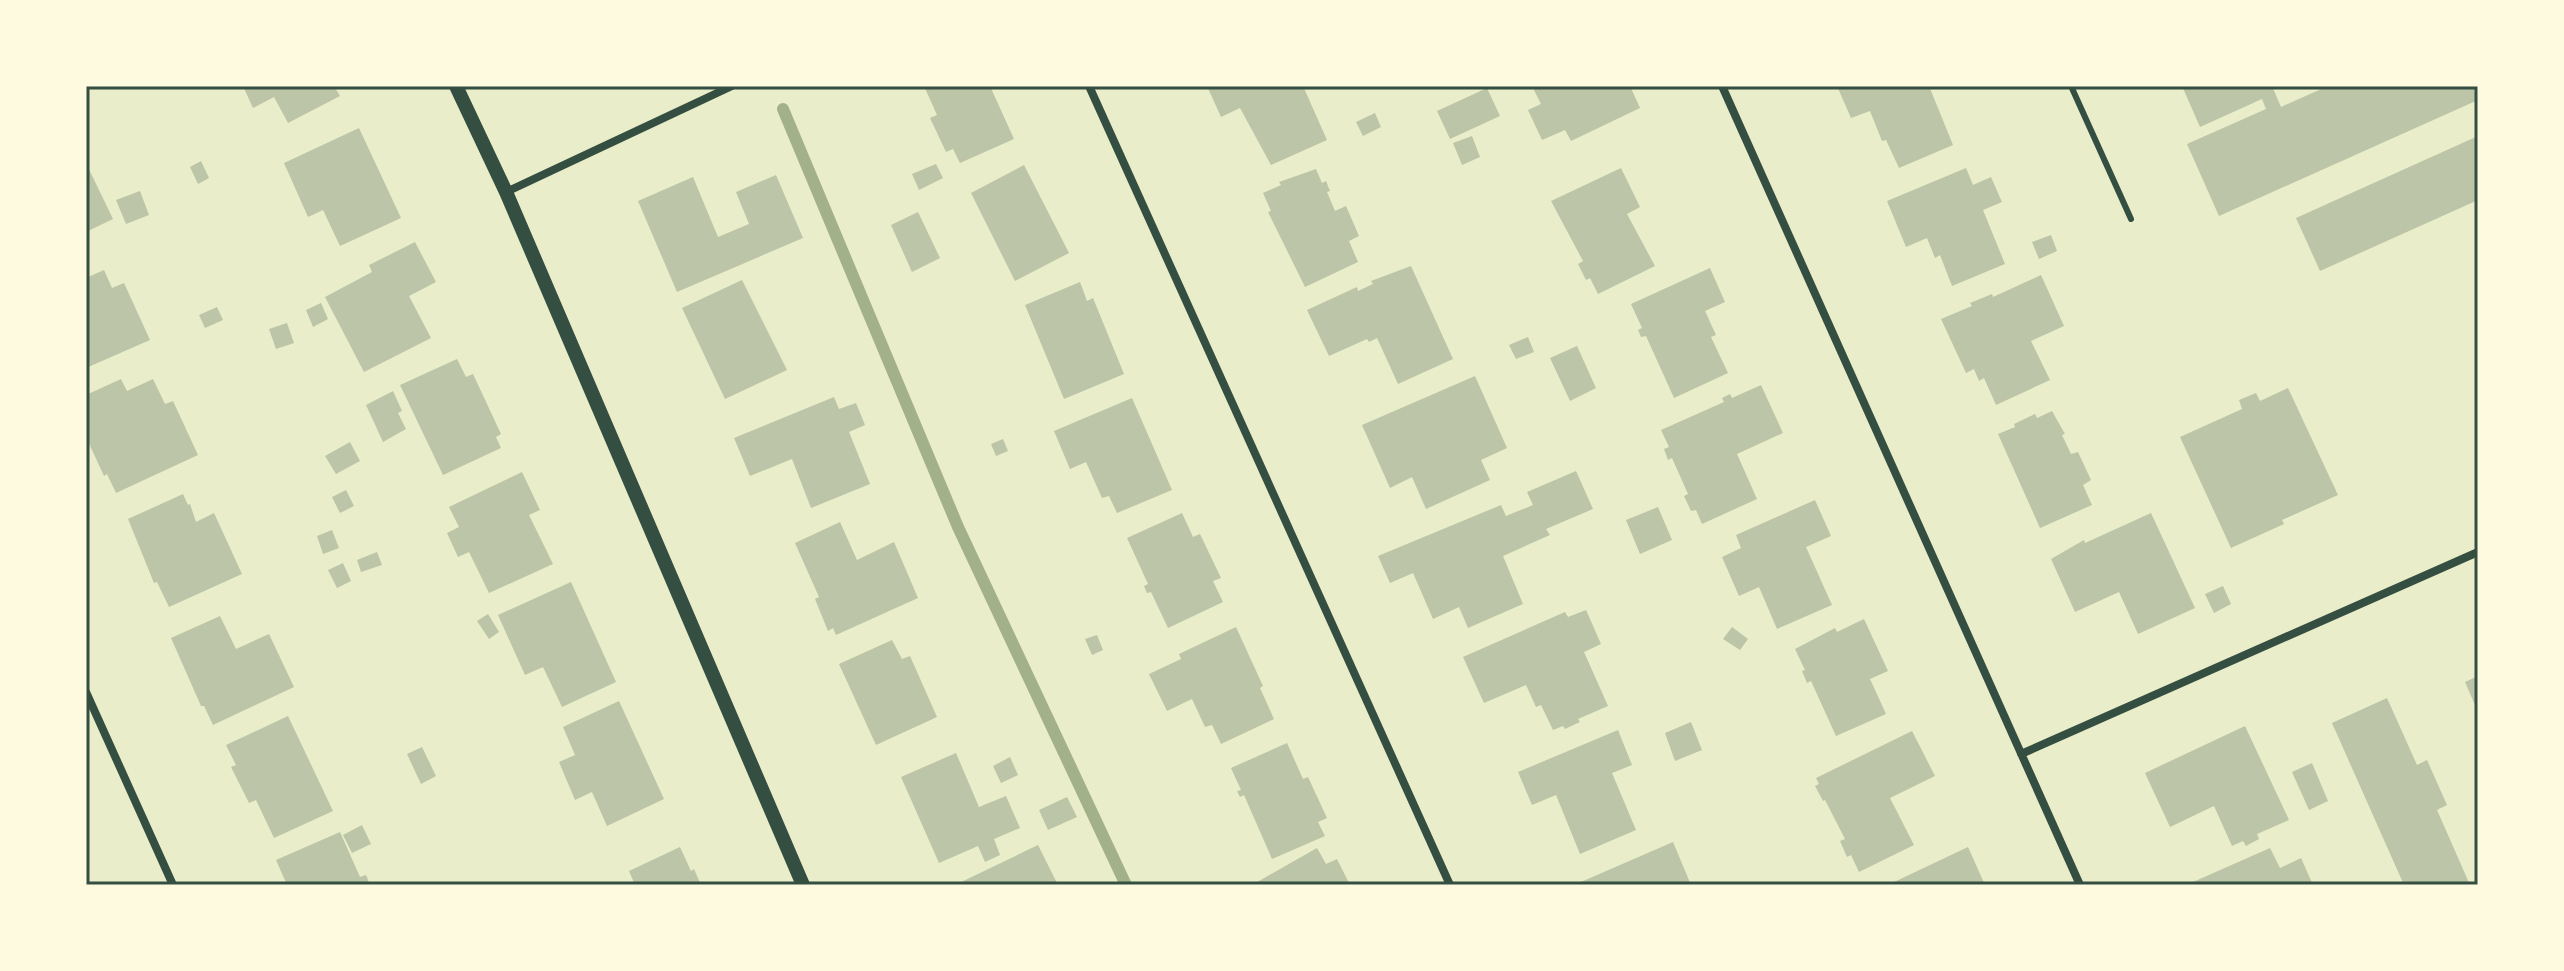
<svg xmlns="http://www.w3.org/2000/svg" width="2564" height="971" viewBox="0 0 2564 971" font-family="'Source Sans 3',sans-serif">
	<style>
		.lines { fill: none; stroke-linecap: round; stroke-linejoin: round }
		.stream { stroke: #a3b18a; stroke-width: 12 }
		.building { fill: #bcc5a7 }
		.service { stroke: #344e41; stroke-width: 6 }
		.minor { stroke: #344e41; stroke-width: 8 }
		.tertiary { stroke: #344e41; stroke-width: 14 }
		.neatline { fill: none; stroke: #344e41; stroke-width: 3 }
	</style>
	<rect width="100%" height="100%" fill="#e9edc9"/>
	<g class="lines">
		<path class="stream" d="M783 109 958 527 1126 885"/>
	</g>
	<path class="building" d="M243 86H334L340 96 288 123 274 97 253 108Z
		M924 86H990L1014 139 960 163 953 149 946 152 930 118 937 115Z
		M1207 86H1303L1327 140 1271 165 1240 108 1221 117Z
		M1532 86H1630L1640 108 1571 141 1565 130 1542 140 1528 110 1541 104Z
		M1837 86H1929L1953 145 1899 168 1886 140 1882 141 1870 111 1851 118Z
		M2182 86H2272L2281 107 2328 86H2478V100L2219 216 2187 144 2266 109 2262 99 2200 127Z
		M1487 88 1500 116 1450 139 1437 111Z
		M1375 113 1381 127 1363 136 1356 122Z
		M359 128 401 218 340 246 323 210 308 217 284 163Z
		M1472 136 1480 157 1462 165 1453 143Z
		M2478 136V200L2320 271 2296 218Z
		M201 161 209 178 198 184 190 167Z
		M86 163 113 219 86 232Z
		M936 164 943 178 919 190 912 174Z
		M1024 165 1069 253 1015 281 971 193Z
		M1621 168 1640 207 1627 214 1655 266 1598 294 1590 278 1586 280 1578 264 1583 261 1551 201Z
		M1966 168 1973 185 1991 177 2002 202 1983 210 2005 264 1952 286 1940 255 1935 258 1927 238 1906 247 1887 201Z
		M1316 169 1322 183 1326 181 1330 191 1327 192 1335 211 1346 206 1359 236 1349 241 1358 262 1305 287 1268 212 1271 211 1263 193 1281 185 1279 182Z
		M776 175 803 238 677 292 638 201 693 177 718 237 749 224 736 192Z
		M140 191 149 215 126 224 116 200Z
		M918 212 940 258 912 272 891 225Z
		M2051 235 2057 251 2039 259 2032 242Z
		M415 242 436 282 409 296 431 338 364 372 325 297 372 272 369 265Z
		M1411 266 1453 359 1398 384 1377 338 1369 342 1367 339 1329 356 1307 310 1357 287 1358 291 1373 284 1371 281Z
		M1710 268 1725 302 1705 311 1716 335 1711 337 1728 373 1674 398 1646 336 1641 337 1638 330 1642 328 1631 304Z
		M104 270 112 288 124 283 150 340 86 368V278Z
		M2041 275 2064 326 2031 341 2050 380 1996 405 1984 378 1979 381 1974 369 1966 373 1941 319 1972 306 1970 303 1992 294 1993 297Z
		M742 280 787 370 725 399 682 308Z
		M1080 282 1087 301 1093 298 1124 374 1064 399 1025 305Z
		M321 303 328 319 313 327 306 310Z
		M217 307 223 320 205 328 199 315Z
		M287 323 294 343 276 349 269 329Z
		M1528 337 1534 352 1516 359 1509 345Z
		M1577 346 1596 388 1570 401 1550 358Z
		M457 359 466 377 473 374 501 434 496 437 501 448 443 475 400 385Z
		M1475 376 1507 448 1481 460 1490 480 1426 509 1412 477 1390 488 1362 425Z
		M121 379 127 391 153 379 165 404 173 401 198 455 116 493 107 474 104 476 86 437 88 432 86 395Z
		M1761 385 1783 433 1737 454 1757 499 1702 524 1696 510 1691 511 1684 496 1688 494 1672 458 1668 460 1664 449 1669 447 1661 430 1724 402 1722 398 1730 394 1732 398Z
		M2288 388 2338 495 2282 520 2284 524 2231 548 2180 437 2242 409 2239 400 2256 393 2260 401Z
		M393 391 402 411 398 413 406 429 383 442 366 405Z
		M834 397 839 409 856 403 865 425 849 432 870 484 811 508 792 459 750 476 734 438Z
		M1132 398 1172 490 1117 513 1109 496 1102 498 1086 462 1070 469 1054 431Z
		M2052 411 2065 434 2062 435 2071 454 2078 452 2091 480 2083 485 2092 505 2040 528 1998 434 2015 427 2014 424 2035 414 2037 418Z
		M1003 439 1008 451 996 456 991 444Z
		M350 442 360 461 336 474 325 456Z
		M1576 471 1593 509 1546 529 1550 535 1503 556 1523 604 1468 628 1459 607 1433 619 1413 573 1390 583 1378 556 1501 505 1506 516 1533 505 1527 492Z
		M522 472 540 510 529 515 553 564 489 593 469 552 458 557 447 533 459 527 449 507Z
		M346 490 354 506 340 513 332 497Z
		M183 494 188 505 190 504 196 522 214 513 242 574 169 607 157 582 154 583 128 519Z
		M1815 500 1831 536 1806 547 1832 605 1777 629 1759 587 1739 596 1722 557 1741 548 1736 535Z
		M1658 507 1672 540 1640 554 1626 520Z
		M1182 513 1193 537 1200 534 1221 578 1213 581 1223 602 1168 628 1151 592 1147 593 1144 586 1148 584 1127 538Z
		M2151 513 2195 608 2138 634 2119 592 2075 612 2051 559 2084 540 2085 543Z
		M840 522 857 560 894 542 918 598 836 635 833 628 828 631 815 599 819 597 795 543Z
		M332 530 339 548 323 554 317 536Z
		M377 552 382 565 361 572 357 560Z
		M343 563 351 581 337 588 328 570Z
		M571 582 616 682 562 707 543 667 525 675 498 615Z
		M2223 586 2231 604 2214 613 2205 594Z
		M1586 610 1601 644 1584 652 1608 706 1578 719 1580 722 1565 729 1563 726 1553 730 1541 705 1536 707 1526 685 1484 703 1463 657 1565 612 1568 617Z
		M488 614 499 632 489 639 477 621Z
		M220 616 236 649 269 634 294 687 213 725 204 706H201L171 638Z
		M1864 619 1888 671 1870 679 1886 714 1836 736 1811 681 1807 683 1802 671 1805 670 1795 649 1835 628 1837 632Z
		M1236 627 1263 686 1260 688 1274 719 1221 744 1212 725 1205 727 1192 699 1167 711 1149 674 1181 659 1179 654Z
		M1732 627 1748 639 1740 650 1723 639Z
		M1097 635 1103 650 1092 655 1085 639Z
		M892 640 902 659 910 656 937 717 876 745 839 664Z
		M2478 676V712L2465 682Z
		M2387 698 2417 765 2427 760 2447 805 2437 810 2470 885H2404L2332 723Z
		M619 701 664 799 607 826 592 792 575 800 559 762 575 755 563 727Z
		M288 716 333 811 274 838 256 800 249 803 231 767 236 765 226 745Z
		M1691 722 1702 750 1675 761 1665 733Z
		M2245 726 2289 820 2257 834 2259 839 2246 846 2243 841 2232 846 2214 806 2170 827 2145 773Z
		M1618 730 1632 765 1612 773 1636 830 1580 854 1556 795 1532 805 1518 772Z
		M1912 731 1935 776 1890 798 1914 845 1859 872 1851 855 1847 857 1840 841 1845 839 1825 800 1823 801 1815 786 1819 784 1816 778Z
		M1287 743 1303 779 1308 777 1327 818 1318 822 1325 836 1272 859 1244 795 1240 797 1237 791 1241 790 1231 768Z
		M422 747 436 776 421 784 407 754Z
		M956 753 979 807 1006 796 1020 828 994 839 1000 855 985 862 978 846 939 863 901 777Z
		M1010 757 1018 775 1001 783 993 766Z
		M2312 763 2328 801 2309 810 2292 772Z
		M1067 797 1077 817 1048 830 1039 810Z
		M362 825 371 844 352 853 343 835Z
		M340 832 360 877 366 875 370 885H287L276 860Z
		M1673 842 1691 885H1574Z
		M1038 845 1058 885H955Z
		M680 847 691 871 694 869 701 885H635L629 871Z
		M1968 847 1985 885H1893L1892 883Z
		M1317 848 1326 864 1337 859 1350 885H1252Z
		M2270 848 2280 868 2301 858 2313 885H2194L2193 882Z"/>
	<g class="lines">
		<path class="service" d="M2071 86 2131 219"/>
		<path class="minor" d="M1089 86 1450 885
			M1722 86 2080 885
			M506 192 732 86
			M86 692 173 885
			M2021 754 2478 552"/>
		<path class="tertiary" d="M456 86 506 192 803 885"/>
	</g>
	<rect width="2564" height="971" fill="none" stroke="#fefae0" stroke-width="176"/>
	<rect x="88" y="88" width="2388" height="795" class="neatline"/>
</svg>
